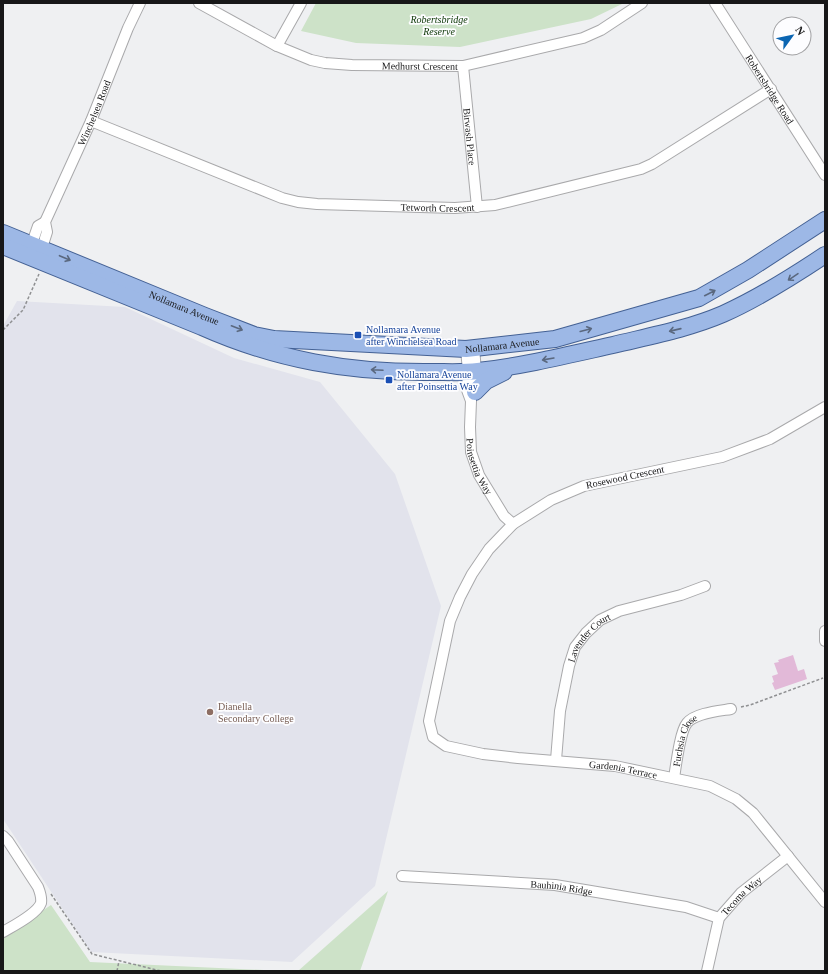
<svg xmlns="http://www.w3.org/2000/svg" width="828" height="974" viewBox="0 0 828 974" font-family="'Times New Roman',serif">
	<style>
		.built { fill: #e2e3ec }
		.green { fill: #cde2c8 }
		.building { fill: #e2b9d8 }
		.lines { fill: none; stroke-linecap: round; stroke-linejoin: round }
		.minor-casing { stroke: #a9a9ab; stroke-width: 12 }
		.primary-casing { stroke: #446194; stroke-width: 18 }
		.path { stroke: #8f9092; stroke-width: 1.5; stroke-dasharray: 3 2; stroke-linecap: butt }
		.minor { stroke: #fff; stroke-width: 10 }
		.primary { stroke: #9db8e6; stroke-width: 16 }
		.oneway { stroke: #5a687f }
		.transit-dot { fill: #1a4fb4; stroke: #fdfdff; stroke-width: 1.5 }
		.education-dot { fill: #8d6e63; stroke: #fdfdff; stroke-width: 1.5 }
		.labels { text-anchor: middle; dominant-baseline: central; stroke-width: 3.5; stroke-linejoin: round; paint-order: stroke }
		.park-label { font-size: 10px; font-style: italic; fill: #083400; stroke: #fdfdff }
		.street-label { font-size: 10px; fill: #171718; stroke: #fdfdff }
		.transit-label { font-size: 10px; fill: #164399; stroke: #fdfdff; text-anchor: start }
		.education-label { font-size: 10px; fill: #785e54; stroke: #fdfdff; text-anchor: start }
	</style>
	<rect width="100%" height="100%" fill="#eff0f2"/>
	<path class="built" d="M17 301 125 307 234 358 320 382 395 474 441 606 375 886 292 962 91 952 3 819V326Z"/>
	<path class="green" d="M316 3H624L591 19 460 47 356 43 301 31Z
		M388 891 360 971H298Z
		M51 905 90 962 284 971H3V937Z"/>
	<path class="building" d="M793 655 798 671 804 669 807 679 775 690 772 683 774 682 772 676 778 674 774 663 779 662 778 660Z"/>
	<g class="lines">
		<g class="minor-casing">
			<g id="minor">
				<path id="s1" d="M199 3 277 46 311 60 325 63 352 65 463 66 583 38 601 30 642 3"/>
				<path id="s2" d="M715 3 825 175"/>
				<path d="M277 46 301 3"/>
				<path id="s3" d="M463 66 477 207"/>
				<path id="s4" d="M91 121 282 198 298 202 317 204 455 208 495 205 641 169 652 164 771 89"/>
				<path d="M30 249 38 226 45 222"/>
				<path id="s5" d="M40 254 47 232 45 222 91 121 128 28 140 3"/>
				<path id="s6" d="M466 349 468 371 467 390 471 401 470 427 471 452 479 475 504 516 513 524"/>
				<path d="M474 393 476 371 474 348"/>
				<path id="s7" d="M825 407 770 439 722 457 584 486 551 500 513 524 489 549 472 574 460 597 450 621 429 721 433 737 446 746 483 754 518 758 615 766 710 786 736 799 753 813 825 902"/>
				<path d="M825 631V641"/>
				<path id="s8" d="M556 760 560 711 569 666 575 647 586 633 600 620 619 611 681 595 705 586"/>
				<path id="s9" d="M674 778C676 766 680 731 687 723 695 713 719 711 731 709"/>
				<path d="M3 836 8 841 38 887C40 892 42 897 41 903 37 914 13 926 3 932"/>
				<path id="s10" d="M402 876 555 885 686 907 719 918"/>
				<path id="s11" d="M707 971 719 918 741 893 788 856"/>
			</g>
		</g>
		<g class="primary-casing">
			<g id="primary">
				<path id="s12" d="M3 233 205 316 254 335 274 339 466 349 555 339 699 298 748 270 825 220"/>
				<path d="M3 246 202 327C276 360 350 373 432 372 447 372 463 373 478 371 523 366 568 355 613 345 650 336 688 329 723 314 759 298 792 277 825 255"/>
				<path d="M475 392 486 381 504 372"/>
			</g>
		</g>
		<path class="path" d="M3 330 23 310 39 274
			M741 707 750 705 823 678
			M51 894 92 954 161 971
			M117 971 119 961"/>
		<use href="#minor" class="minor"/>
		<use href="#primary" class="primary"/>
	</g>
	<defs><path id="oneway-shaft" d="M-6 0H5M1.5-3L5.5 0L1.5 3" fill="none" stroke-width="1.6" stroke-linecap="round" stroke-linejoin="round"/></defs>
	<g class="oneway">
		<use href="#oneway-shaft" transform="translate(65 258) rotate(23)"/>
		<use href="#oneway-shaft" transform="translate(793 277) rotate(146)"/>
		<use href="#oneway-shaft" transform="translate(710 293) rotate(-27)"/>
		<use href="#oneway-shaft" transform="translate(237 328) rotate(21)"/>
		<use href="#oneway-shaft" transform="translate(586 330) rotate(-15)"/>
		<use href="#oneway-shaft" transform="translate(675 330) rotate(167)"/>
		<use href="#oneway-shaft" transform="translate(548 359) rotate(170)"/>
		<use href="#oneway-shaft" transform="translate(377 370) rotate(-177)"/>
	</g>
	<g class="transit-dot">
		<rect x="354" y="331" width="8" height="8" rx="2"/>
		<rect x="385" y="376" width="8" height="8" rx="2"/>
	</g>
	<circle class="education-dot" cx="210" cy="712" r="4"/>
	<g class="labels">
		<g class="park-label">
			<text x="439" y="19">Robertsbridge<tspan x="439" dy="12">Reserve</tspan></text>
		</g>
		<g class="street-label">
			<text stroke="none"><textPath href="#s1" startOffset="235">Medhurst Crescent</textPath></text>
			<text stroke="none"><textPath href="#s2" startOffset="102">Robertsbridge Road</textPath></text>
			<text stroke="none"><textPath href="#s5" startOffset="153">Winchelsea Road</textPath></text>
			<text stroke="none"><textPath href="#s3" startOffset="71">Birwash Place</textPath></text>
			<text stroke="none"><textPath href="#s4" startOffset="362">Tetworth Crescent</textPath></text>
			<text stroke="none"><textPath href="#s12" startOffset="196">Nollamara Avenue</textPath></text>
			<text stroke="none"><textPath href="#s12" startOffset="520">Nollamara Avenue</textPath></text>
			<text stroke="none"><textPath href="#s6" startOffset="120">Poinsettia Way</textPath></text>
			<text transform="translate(625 477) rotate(-12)">Rosewood Crescent</text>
			<text stroke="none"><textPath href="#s8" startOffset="131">Lavender Court</textPath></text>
			<text stroke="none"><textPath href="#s9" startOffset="40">Fuchsia Close</textPath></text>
			<text stroke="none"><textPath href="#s7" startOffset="767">Gardenia Terrace</textPath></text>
			<text stroke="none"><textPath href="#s10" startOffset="160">Bauhinia Ridge</textPath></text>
			<text stroke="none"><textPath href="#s11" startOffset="86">Tecoma Way</textPath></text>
		</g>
		<g class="transit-label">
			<text x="366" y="329">Nollamara Avenue<tspan x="366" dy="12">after Winchelsea Road</tspan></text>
			<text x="397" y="374">Nollamara Avenue<tspan x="397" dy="12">after Poinsettia Way</tspan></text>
		</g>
		<g class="education-label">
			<text x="218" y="706">Dianella<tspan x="218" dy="12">Secondary College</tspan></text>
		</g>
	</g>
	<rect width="828" height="974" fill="none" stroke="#171718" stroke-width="8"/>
	<g transform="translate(792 36) rotate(57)"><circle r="19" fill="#fdfdff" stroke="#a1a1a3"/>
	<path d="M0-3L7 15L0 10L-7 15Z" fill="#0b65b2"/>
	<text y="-6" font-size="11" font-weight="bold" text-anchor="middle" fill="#171718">N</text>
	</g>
</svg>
